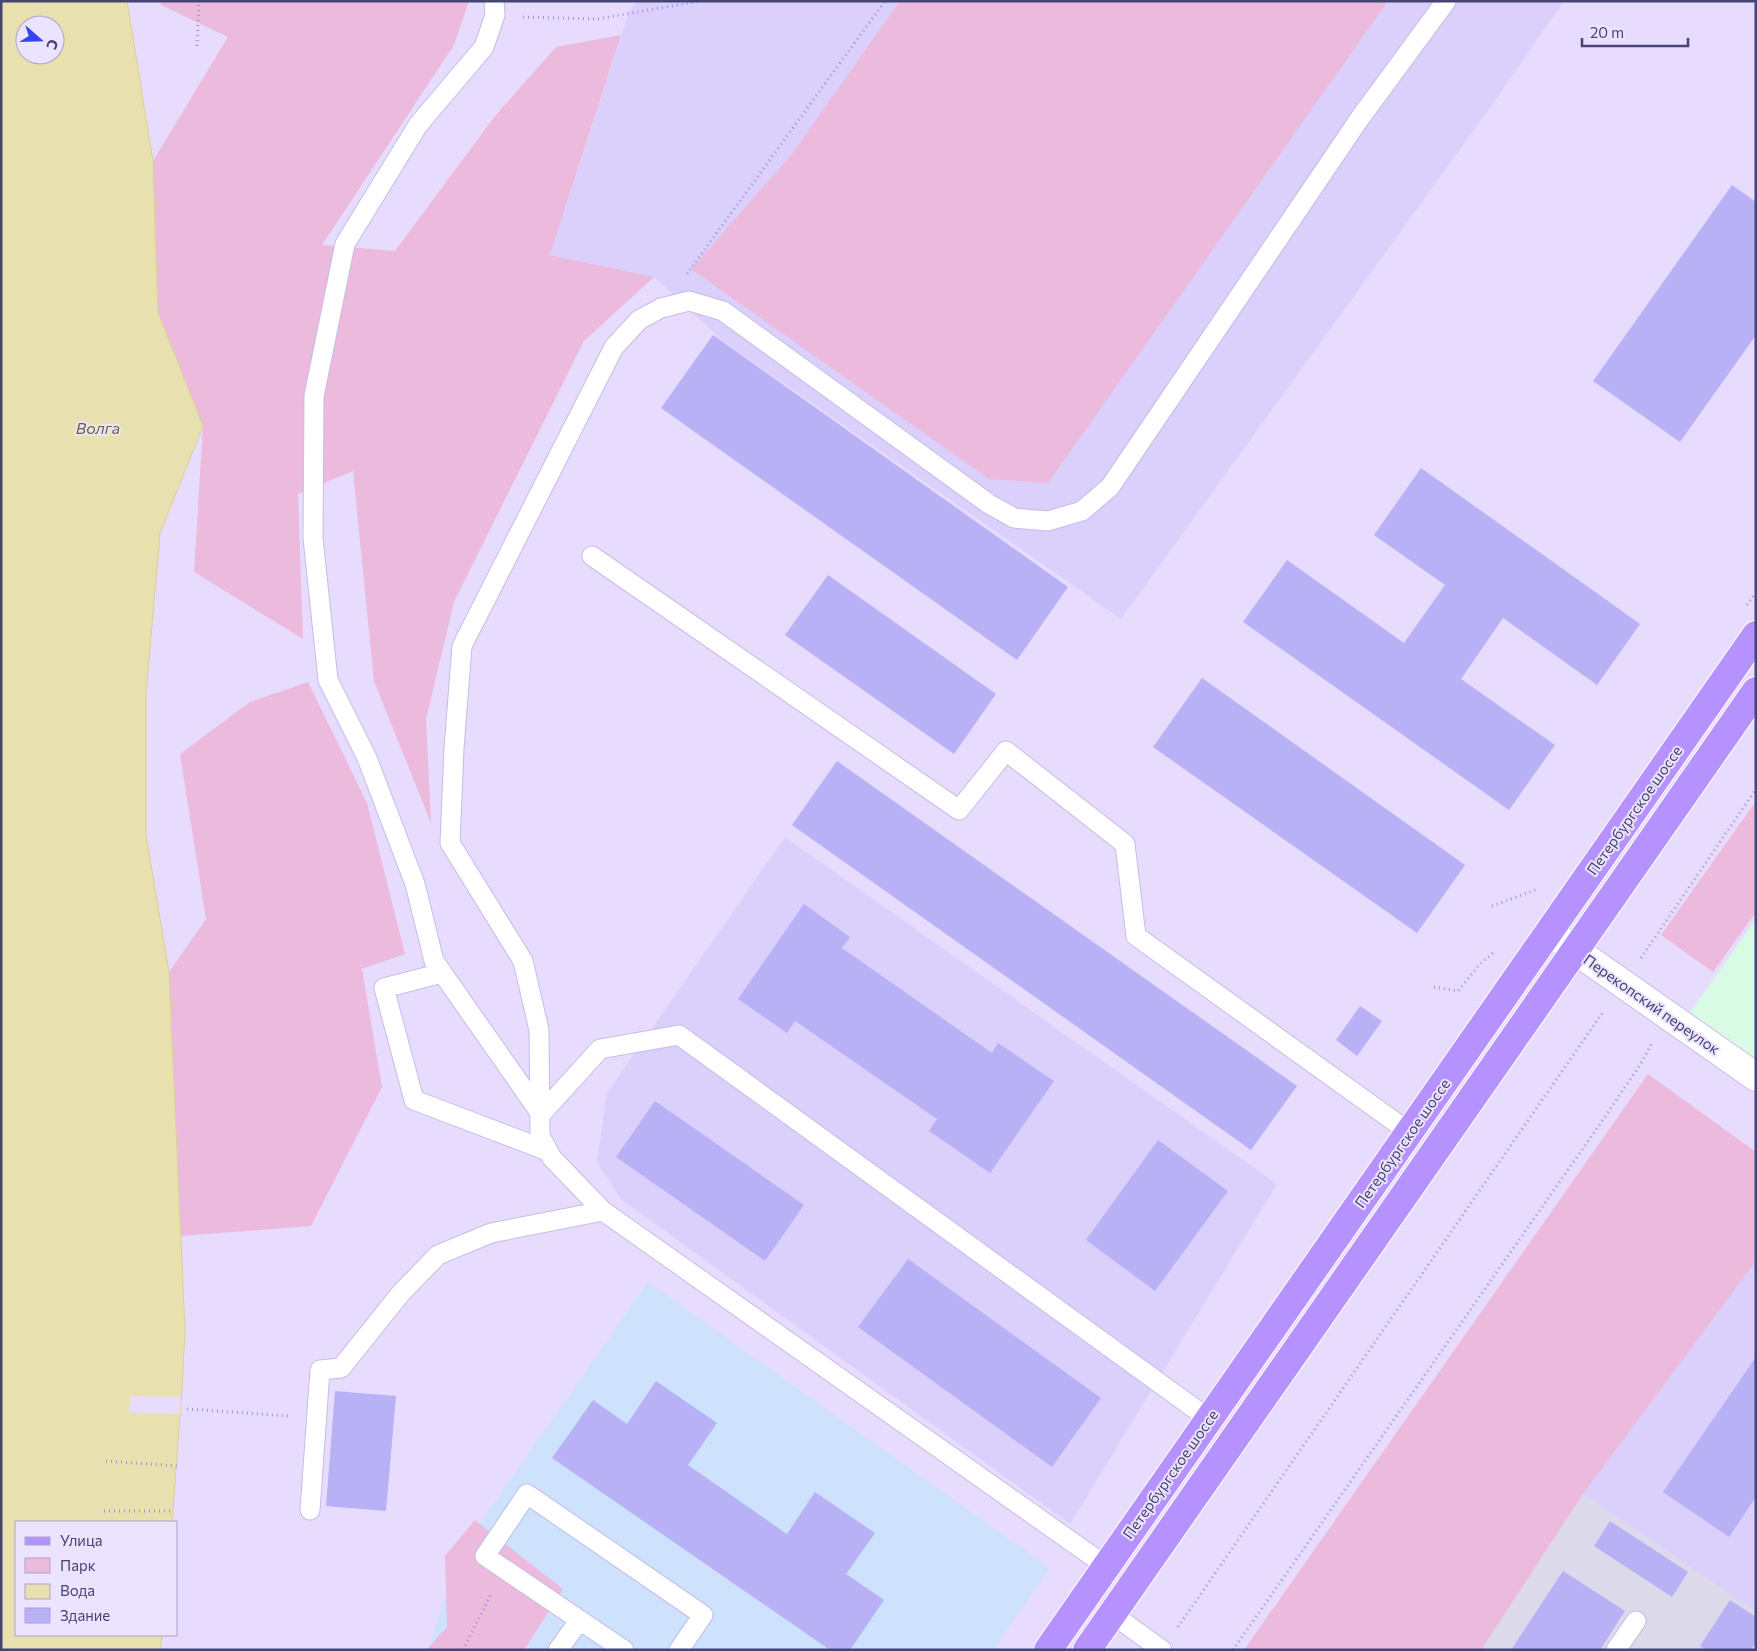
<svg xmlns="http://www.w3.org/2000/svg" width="1757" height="1651" viewBox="0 0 1757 1651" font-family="Commissioner,sans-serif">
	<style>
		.residential { fill: #dbd0fb }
		.industrial { fill: #dcd9eb }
		.education { fill: #d9fae4 }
		.medical { fill: #cee2fd }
		.green { fill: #ecbadd }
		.water { fill: #e9e0b0; stroke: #dbd195; fill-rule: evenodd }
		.pier { fill: #e7dcfe }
		.building { fill: #b8b1f6 }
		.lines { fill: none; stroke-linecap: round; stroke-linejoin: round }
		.service-casing { stroke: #c5bde7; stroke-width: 21 }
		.tertiary-casing { stroke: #c5bde7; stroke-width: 30 }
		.primary-casing { stroke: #fff; stroke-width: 30 }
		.path { stroke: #9c95da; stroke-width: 3; stroke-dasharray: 1 4; stroke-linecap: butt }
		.service { stroke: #fff; stroke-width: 19 }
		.tertiary { stroke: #fff; stroke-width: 28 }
		.primary { stroke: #b692ff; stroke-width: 28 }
		.labels { text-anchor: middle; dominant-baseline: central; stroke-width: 4; stroke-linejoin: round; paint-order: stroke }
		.street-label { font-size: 15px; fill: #464375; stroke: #ece4ff }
		.water-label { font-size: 16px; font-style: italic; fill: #6e6632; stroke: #ece4ff }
	</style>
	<rect width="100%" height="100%" fill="#e7dcfe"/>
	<path class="residential" d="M636 1H1564L1484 116 1121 619 724 342 654 277 550 255 628 15Z
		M785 837 1277 1184 1070 1524 622 1200 597 1162 607 1093Z
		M1756 1261V1612L1583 1494Z"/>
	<path class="industrial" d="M1583 1494 1756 1612V1650H1481Z"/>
	<path class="education" d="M1756 919V1061L1688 1015Z"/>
	<path class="medical" d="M648 1282 1050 1568 993 1650H428L458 1555Z"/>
	<path class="green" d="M161 1H469L454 45 322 245 395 251 495 116 556 47 621 35 550 255 654 277 584 341 454 602 426 719 431 823 374 681 353 471 298 494 303 639 194 572 203 426 158 312 153 161 228 37 161 5Z
		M900 1H1388L1048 483 989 479 691 269 792 154Z
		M308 682 367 803 405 954 362 969 382 1087 311 1226 181 1236 169 972 206 919 180 754 250 702Z
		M1756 801V912L1713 972 1661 935Z
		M1648 1074 1756 1152V1261L1583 1494 1481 1650H1244Z
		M475 1520 563 1589 524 1650H426L447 1627 445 1556Z"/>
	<path class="water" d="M1 1H127L153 161 158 312 203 426 160 533 146 694V835L169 972 185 1330 182 1388 172 1522H16V1635H162L160 1650H1ZM25 25H55V55H25Z"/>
	<path class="pier" d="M130 1396 181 1397 180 1414 129 1413Z"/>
	<path class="building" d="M1732 185 1756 202V335L1680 442 1593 381Z
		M713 335 1068 587 1017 660 661 408Z
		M1421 468 1640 624 1597 685 1503 618 1461 679 1555 745 1509 810 1243 622 1287 560 1404 643 1445 585 1374 535Z
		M828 575 996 694 954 754 785 635Z
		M1202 678 1465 865 1417 933 1153 747Z
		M837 761 1297 1086 1251 1150 792 825Z
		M804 904 850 937 842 948 992 1053 998 1043 1054 1081 990 1173 929 1131 937 1119 795 1021 787 1033 738 999Z
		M1360 1006 1382 1021 1357 1056 1336 1040Z
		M655 1101 804 1205 765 1261 616 1157Z
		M1158 1140 1228 1191 1155 1291 1086 1240Z
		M908 1259 1101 1398 1052 1467 858 1327Z
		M1756 1357V1497L1729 1537 1663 1492Z
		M656 1381 717 1423 688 1465 787 1534 815 1492 875 1533 846 1574 884 1600 850 1650H830L552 1458 593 1400 627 1424Z
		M335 1391 396 1396 386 1511 326 1506Z
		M1610 1521 1688 1572 1672 1597 1594 1546Z
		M1563 1571 1625 1611 1600 1650H1511Z
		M1730 1600 1756 1617V1642L1751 1650H1706L1700 1646Z"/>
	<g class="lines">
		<g class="service-casing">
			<path id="service" d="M494 1 495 15 484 47 418 125 345 244 314 396 313 538 328 680 367 758 415 884 434 961 541 1114
				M592 556 959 810 1006 751 1125 844 1136 936 1409 1132
				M442 973 384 988 414 1100 548 1151
				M541 1114 600 1049 679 1035 1209 1419
				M310 1510 320 1370 341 1368 401 1293 438 1255 491 1233 603 1211
				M1106 1566 603 1211 552 1158 540 1136 539 1030 523 961 450 843 454 748 462 646 614 347 639 320 661 308 689 301 723 311 989 504 1014 518 1048 521 1082 511 1110 487 1360 118 1446 1
				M1112 1614 1162 1650
				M558 1650 579 1621
				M624 1650 485 1556 527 1494 703 1615 679 1650
				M1616 1650 1636 1621"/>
		</g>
		<g class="tertiary-casing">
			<path id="tertiary" d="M1549 932 1756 1077"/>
		</g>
		<g class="primary-casing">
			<path id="primary" d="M1048 1650 1756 635
				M1087 1650 1756 691"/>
		</g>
		<path class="path" d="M523 17 597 19 700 1
			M197 46 199 1
			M687 274 885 1
			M1747 605 1756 592
			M1492 906 1538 889
			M1641 958 1756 789
			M1434 987 1458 991 1480 964 1493 953
			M187 1409 289 1416
			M106 1461 177 1466
			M104 1511H173
			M1178 1627 1603 1012 1604 1013
			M463 1650 492 1592
			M1233 1650 1600 1124 1640 1065 1652 1043"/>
		<use href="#service" class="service"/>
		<use href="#tertiary" class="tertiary"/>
		<use href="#primary" class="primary"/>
	</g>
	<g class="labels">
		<g class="street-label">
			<text transform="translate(1634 810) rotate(-55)">Петербургское шоссе</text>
			<text transform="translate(1652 1004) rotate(35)">Перекопский переулок</text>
			<text transform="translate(1402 1143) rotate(-55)">Петербургское шоссе</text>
			<text transform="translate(1170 1474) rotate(-55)">Петербургское шоссе</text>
		</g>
		<g class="water-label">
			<text x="98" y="427">Волга</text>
		</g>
	</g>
	<rect width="1757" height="1651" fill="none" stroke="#464375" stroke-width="5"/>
	<rect x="15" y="1521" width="162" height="115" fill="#ece4ff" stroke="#aaa4c8"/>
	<rect x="25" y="1537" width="25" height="8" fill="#b692ff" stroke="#aaa4c8"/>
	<text x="60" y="1546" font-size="15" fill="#464375">Улица</text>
	<rect x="25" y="1558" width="25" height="15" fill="#ecbadd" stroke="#aaa4c8"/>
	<text x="60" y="1571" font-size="15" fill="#464375">Парк</text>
	<rect x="25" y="1584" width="25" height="15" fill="#e9e0b0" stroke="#aaa4c8"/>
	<text x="60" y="1596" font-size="15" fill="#464375">Вода</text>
	<rect x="25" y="1608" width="25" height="15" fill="#b8b1f6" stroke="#aaa4c8"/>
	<text x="60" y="1621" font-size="15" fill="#464375">Здание</text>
	<g transform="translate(40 40) rotate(110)"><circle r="24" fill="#ece4ff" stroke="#aaa4c8"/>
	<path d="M0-4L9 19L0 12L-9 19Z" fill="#3543f4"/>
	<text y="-8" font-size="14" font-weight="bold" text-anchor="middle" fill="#464375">С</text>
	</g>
	<path d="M1582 38v8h106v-8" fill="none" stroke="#464375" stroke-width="2.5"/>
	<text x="1590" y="38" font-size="15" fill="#464375" stroke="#ece4ff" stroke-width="4" paint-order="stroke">20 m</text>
</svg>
